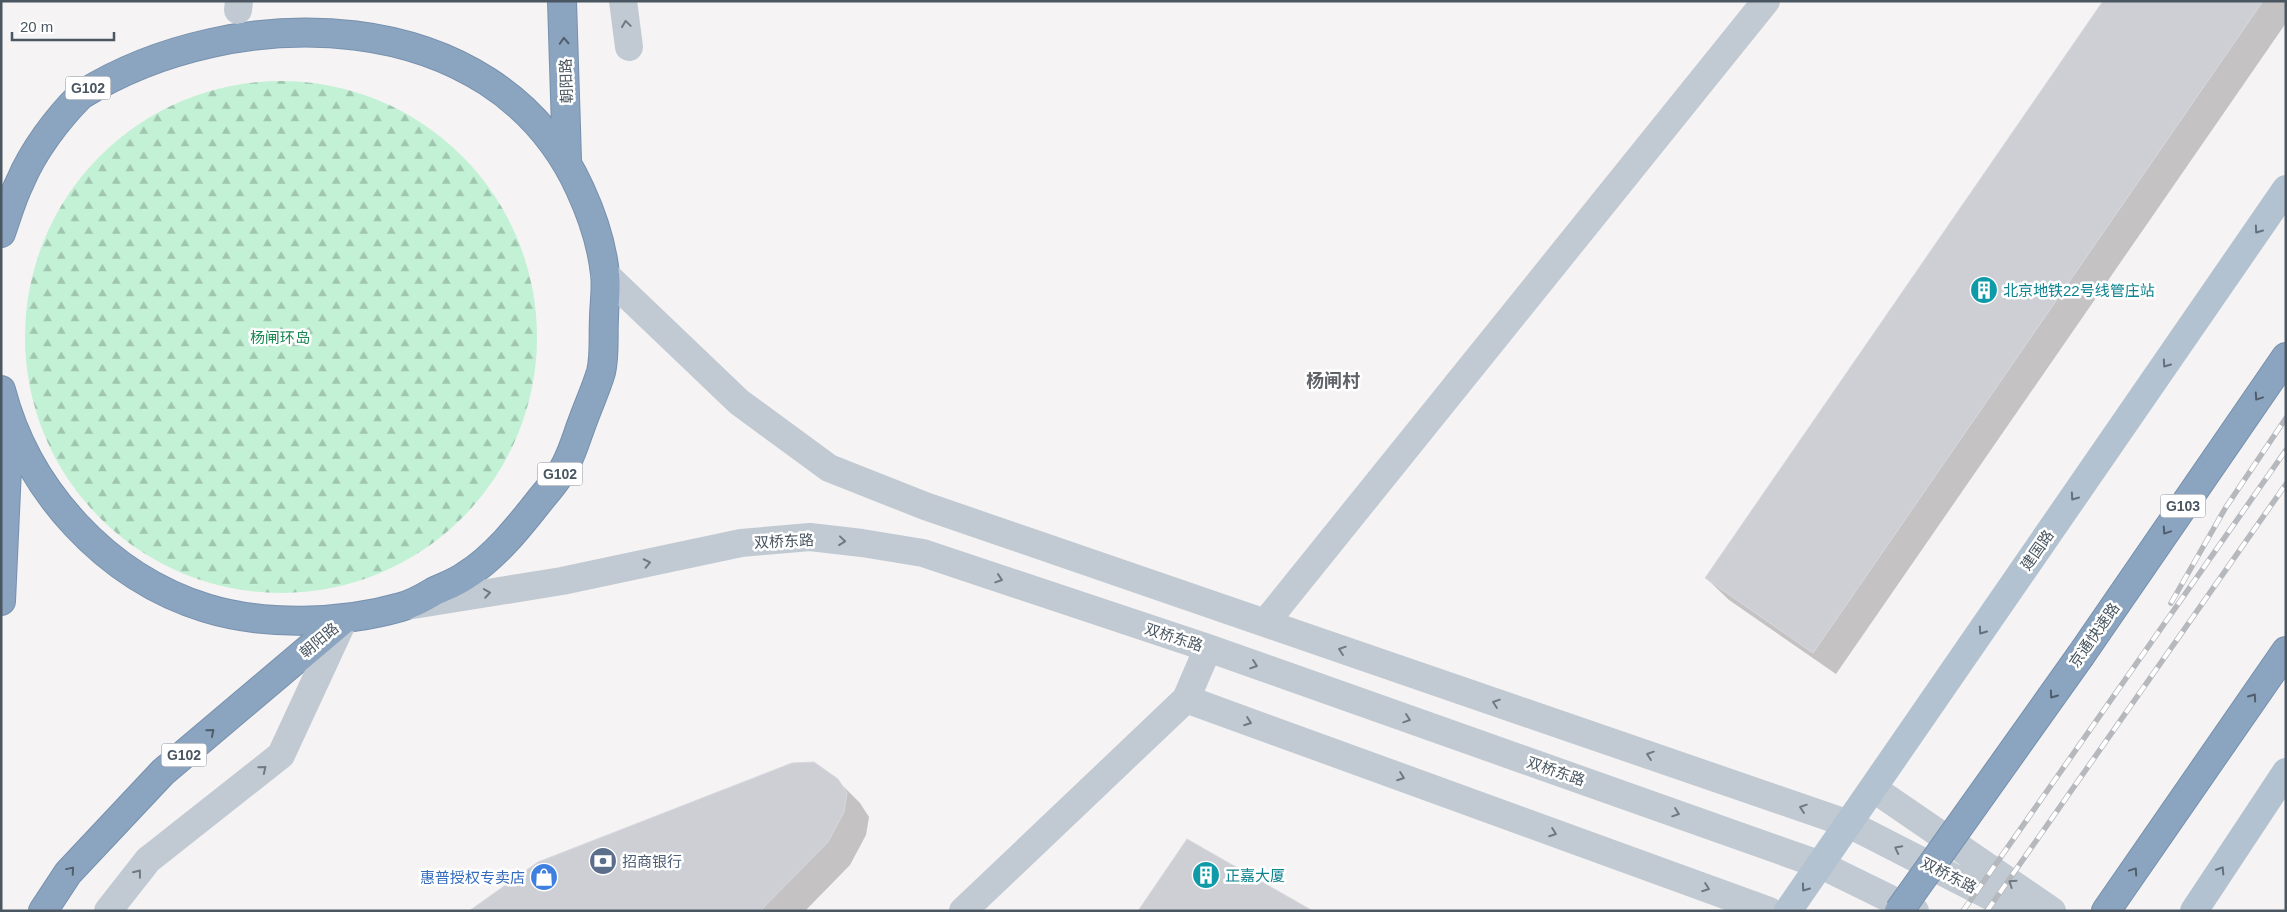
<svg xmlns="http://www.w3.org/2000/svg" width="2287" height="912" viewBox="0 0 2287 912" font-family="Arial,'Noto Sans SC',sans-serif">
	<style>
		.forest { fill: url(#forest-firs) }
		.shadow { fill: #0003 }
		.building { fill: #cdcfd5; stroke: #d7d9de }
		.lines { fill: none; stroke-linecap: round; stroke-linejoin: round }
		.highway-casing { stroke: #7690ad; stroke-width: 30 }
		.minor { stroke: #c1cad2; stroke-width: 28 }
		.major { stroke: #b3c2d1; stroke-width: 28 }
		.highway { stroke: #8ba5c1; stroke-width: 28 }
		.rail-casing { stroke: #b5b8bd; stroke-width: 5.5 }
		.rail { stroke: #fff; stroke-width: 4; stroke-dasharray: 11; stroke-linecap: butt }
		.highway-bridge-casing { stroke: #7690ad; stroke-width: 30; stroke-linecap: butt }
		.highway-bridge { stroke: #8ba5c1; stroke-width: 28 }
		.oneway { stroke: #6e7983 }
		.oneway2 { stroke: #505e6b }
		.oneway3 { stroke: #64717d }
		.labels { text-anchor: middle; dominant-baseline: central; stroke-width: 5; stroke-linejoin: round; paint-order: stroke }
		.shield { fill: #fff; stroke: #808990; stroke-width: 1 }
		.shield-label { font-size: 14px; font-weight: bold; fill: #4a5661 }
		.street-label { font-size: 15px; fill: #4a5661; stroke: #fff }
		.culture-label { font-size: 15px; fill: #0d838f; stroke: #fff; text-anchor: start }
		.park-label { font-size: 15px; fill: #17864f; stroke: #fff }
		.service-label { font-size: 15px; fill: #4e5e75; stroke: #fff; text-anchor: start }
		.shop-label { font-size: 15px; fill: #366cbe; stroke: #fff; text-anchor: end }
		.quarter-label { font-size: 18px; font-weight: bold; fill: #5f6368; stroke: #fff }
	</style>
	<defs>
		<pattern id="forest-firs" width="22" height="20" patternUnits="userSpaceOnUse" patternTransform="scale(1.25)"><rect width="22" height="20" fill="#c3f1d5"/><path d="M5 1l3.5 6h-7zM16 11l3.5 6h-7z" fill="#a0c6b0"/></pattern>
	</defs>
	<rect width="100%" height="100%" fill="#f5f3f3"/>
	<path class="forest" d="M25 337a256 256 0 1 1 512 0a256 256 0 1 1-512 0Z"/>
	<path class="shadow" d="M2104 1H2286V23L1836 674 1729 600 1706 578Z
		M837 780 860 803 869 817 866 835 850 865 805 911H471Z"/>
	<path class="building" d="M2103 1H2263L1813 653 1705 578Z
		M814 762 838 779 847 793 844 812 828 842 760 911H469L538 862 792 763Z
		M1187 839 1313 911H1138Z"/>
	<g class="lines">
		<g class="highway-casing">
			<path id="highway" d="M562 1 567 160
				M1 233C7 216 12 198 20 182 33 151 57 119 81 95 233 0 494 0 580 189 592 215 602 245 605 274 607 289 604 304 604 319 603 336 605 356 601 372 596 389 588 406 582 423 577 436 573 451 566 464 560 477 549 489 540 500 518 528 495 557 465 576 455 583 443 587 433 592 423 598 412 604 401 607 342 624 264 626 206 608 106 577 27 490 1 390
				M1 601 9 424
				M2081 655 2286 357
				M43 911 68 873 163 772 344 619
				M2106 911 2286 651"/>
		</g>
		<path class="minor" d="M623 1 629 47
			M238 10 239 1
			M605 274 739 402 829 468 925 506 1849 824 2019 911
			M413 605 562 581 741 543 810 537 862 543 923 553 1208 648 1821 865 1915 911
			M1265 623 1766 1
			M1186 699 1769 911
			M1874 789 2052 911
			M108 911 148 860 281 755 344 619
			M963 911 1186 699 1208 648"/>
		<path class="major" d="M1788 911 2286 189
			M2194 911 2286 772"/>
		<use href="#highway" class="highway"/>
		<g class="rail-casing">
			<path id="rail" d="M2171 603 2226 507 2286 418
				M1963 911 2286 450
				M1987 911 2286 484"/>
		</g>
		<use href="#rail" class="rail"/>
		<g class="highway-bridge-casing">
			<path id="highway-bridge" d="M1899 911 2081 655"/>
		</g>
		<use href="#highway-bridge" class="highway-bridge"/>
	</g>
	<defs><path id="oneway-chevron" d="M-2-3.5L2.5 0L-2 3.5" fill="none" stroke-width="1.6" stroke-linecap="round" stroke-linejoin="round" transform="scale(1.25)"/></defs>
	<g class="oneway">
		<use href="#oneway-chevron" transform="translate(626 24) rotate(-98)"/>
		<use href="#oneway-chevron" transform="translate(842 541) rotate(6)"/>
		<use href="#oneway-chevron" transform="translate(647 563) rotate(-12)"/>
		<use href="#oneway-chevron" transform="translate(999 579) rotate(18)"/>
		<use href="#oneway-chevron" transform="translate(487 593) rotate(-9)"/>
		<use href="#oneway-chevron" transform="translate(1342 650) rotate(-161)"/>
		<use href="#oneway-chevron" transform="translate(1254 665) rotate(19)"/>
		<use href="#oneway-chevron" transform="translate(1496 703) rotate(-161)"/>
		<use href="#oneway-chevron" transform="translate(1407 719) rotate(19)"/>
		<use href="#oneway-chevron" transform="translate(1248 722) rotate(20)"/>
		<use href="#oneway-chevron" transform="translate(1650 755) rotate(-161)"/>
		<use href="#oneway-chevron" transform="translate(263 769) rotate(-39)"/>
		<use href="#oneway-chevron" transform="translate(1401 777) rotate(20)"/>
		<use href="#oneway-chevron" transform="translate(1803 808) rotate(-161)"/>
		<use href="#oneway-chevron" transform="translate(1676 813) rotate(19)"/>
		<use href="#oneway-chevron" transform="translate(1553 833) rotate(20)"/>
		<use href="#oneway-chevron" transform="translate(1898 849) rotate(-153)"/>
		<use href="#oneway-chevron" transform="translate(138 873) rotate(-52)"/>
		<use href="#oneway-chevron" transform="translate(2012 883) rotate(-146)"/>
		<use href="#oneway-chevron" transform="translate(1706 888) rotate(20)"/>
	</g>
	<g class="oneway2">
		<use href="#oneway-chevron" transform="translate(564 41) rotate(-93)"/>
		<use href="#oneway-chevron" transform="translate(2258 397) rotate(124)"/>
		<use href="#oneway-chevron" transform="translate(2166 531) rotate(124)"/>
		<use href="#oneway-chevron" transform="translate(2053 695) rotate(125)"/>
		<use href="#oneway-chevron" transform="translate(2253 697) rotate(-55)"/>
		<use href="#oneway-chevron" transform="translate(211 732) rotate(-40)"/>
		<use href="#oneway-chevron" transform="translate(71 870) rotate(-50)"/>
		<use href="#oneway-chevron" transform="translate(2134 871) rotate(-56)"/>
	</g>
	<g class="oneway3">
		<use href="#oneway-chevron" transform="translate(2258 230) rotate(125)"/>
		<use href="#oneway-chevron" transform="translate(2166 364) rotate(125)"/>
		<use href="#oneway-chevron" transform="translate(2074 497) rotate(125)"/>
		<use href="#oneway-chevron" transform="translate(1982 631) rotate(125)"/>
		<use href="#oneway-chevron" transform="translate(2221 870) rotate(-57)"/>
		<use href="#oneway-chevron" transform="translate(1805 888) rotate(126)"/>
	</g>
	<defs>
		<g id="building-disc" transform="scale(1.4375)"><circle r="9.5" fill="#0f9aa8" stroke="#fff"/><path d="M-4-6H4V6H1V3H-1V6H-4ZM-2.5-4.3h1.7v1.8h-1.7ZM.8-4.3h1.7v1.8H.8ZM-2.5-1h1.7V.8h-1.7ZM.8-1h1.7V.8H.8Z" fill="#fff"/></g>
		<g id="bank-disc" transform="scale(1.4375)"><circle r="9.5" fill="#5c6f8a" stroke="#fff"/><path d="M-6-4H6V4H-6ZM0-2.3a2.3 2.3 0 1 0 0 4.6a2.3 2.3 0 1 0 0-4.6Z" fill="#fff"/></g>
		<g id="shop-disc" transform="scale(1.4375)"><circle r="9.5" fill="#3f7fe0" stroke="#fff"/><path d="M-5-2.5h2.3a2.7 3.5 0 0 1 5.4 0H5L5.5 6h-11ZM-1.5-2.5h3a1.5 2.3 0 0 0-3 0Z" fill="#fff"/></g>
	</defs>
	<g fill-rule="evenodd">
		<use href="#building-disc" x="1984" y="290"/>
		<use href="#bank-disc" x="603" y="861"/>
		<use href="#building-disc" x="1206" y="875"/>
		<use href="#shop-disc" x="544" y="877"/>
	</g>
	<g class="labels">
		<g class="shield">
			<rect x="65.5" y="76.5" width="45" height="23" rx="4"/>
			<rect x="537.5" y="462.5" width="45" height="23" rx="4"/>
			<rect x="2160.5" y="494.5" width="45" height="23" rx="4"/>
			<rect x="161.5" y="743.5" width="45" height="23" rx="4"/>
		</g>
		<g class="shield-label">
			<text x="88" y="88">G102</text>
			<text x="560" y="474">G102</text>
			<text x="2183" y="506">G103</text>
			<text x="184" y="755">G102</text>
		</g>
		<g class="street-label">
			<text transform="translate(566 81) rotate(-92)">朝阳路</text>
			<text transform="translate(784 541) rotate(-3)">双桥东路</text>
			<text transform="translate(2037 550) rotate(-55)">建国路</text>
			<text transform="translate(2094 635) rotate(-55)">京通快速路</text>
			<text transform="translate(1174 637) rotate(18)">双桥东路</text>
			<text transform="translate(319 640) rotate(-40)">朝阳路</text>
			<text transform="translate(1556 771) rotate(19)">双桥东路</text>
			<text transform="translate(1949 875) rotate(27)">双桥东路</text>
		</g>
		<g class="culture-label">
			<text x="2003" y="290">北京地铁22号线管庄站</text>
			<text x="1225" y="875">正嘉大厦</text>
		</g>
		<g class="park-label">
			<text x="280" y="337">杨闸环岛</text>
		</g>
		<g class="service-label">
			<text x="622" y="861">招商银行</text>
		</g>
		<g class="shop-label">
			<text x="525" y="877">惠普授权专卖店</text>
		</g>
		<g class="quarter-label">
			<text x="1333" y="381">杨闸村</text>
		</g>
	</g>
	<rect width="2287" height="912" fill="none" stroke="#4a5661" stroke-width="5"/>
	<path d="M12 32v8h102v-8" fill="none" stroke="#4a5661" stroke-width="2.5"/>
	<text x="20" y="32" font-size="15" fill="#4a5661" stroke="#ffffff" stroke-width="4" paint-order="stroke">20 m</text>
</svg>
